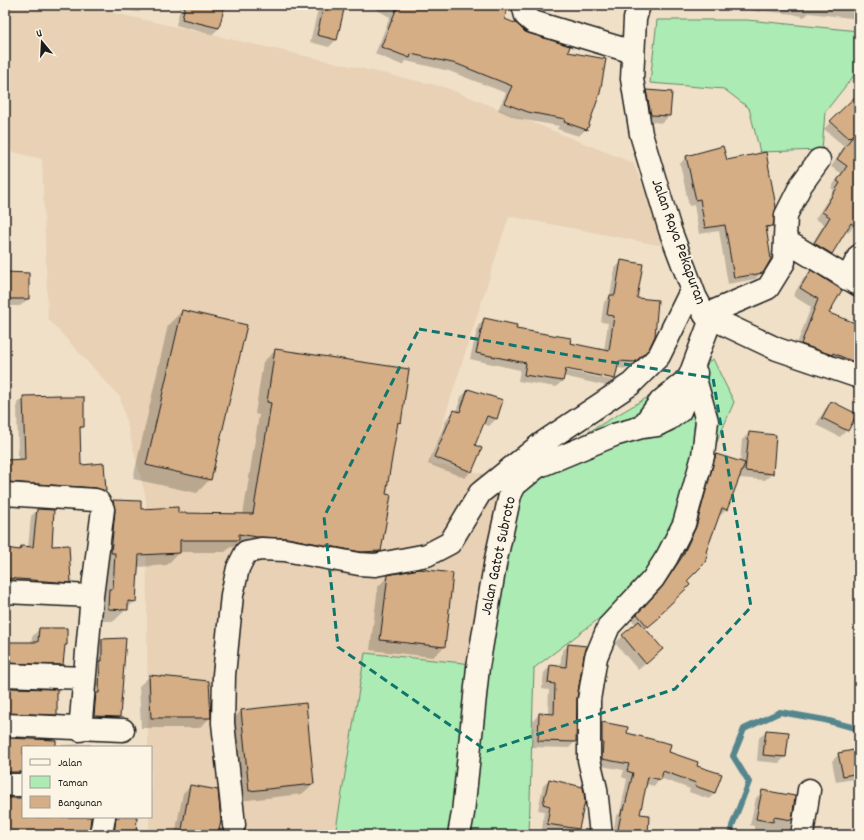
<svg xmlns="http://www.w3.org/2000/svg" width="864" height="840" viewBox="0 0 864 840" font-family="Dekko,sans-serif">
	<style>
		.built { fill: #e8d1b4 }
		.green { fill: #acebb3; stroke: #648468 }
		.shadow { fill: #0003; fill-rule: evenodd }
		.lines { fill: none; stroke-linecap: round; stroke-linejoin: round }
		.stream { stroke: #56868d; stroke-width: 6 }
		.building { fill: #d5ae86; stroke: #1c1c1c }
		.minor-casing { stroke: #1c1c1c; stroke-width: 25 }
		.secondary-casing { stroke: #1c1c1c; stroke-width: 25 }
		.minor { stroke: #fcf5e5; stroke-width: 22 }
		.secondary { stroke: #fcf5e5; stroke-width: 22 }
		.marked { fill: none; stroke: #0f766e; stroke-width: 3; stroke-dasharray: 8 5; stroke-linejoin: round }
		.labels { text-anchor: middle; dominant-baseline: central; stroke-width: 3.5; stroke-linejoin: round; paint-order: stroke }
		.street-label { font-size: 16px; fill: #1c1c1c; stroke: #fcf5e5 }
	</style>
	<rect width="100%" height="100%" fill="#f0e0c8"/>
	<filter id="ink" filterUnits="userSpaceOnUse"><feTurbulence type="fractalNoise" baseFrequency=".025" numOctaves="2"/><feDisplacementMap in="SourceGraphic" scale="8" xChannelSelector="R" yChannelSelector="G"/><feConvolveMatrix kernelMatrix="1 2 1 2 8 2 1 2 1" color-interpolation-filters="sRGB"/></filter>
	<g filter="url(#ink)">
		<path class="built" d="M5 5H78L444 87 633 163 669 247 509 216 430 463 508 479 473 664 365 653 335 835H149V817H151V747H148L146 498 120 397 48 319 42 159 5 150Z"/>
		<path class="green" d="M657 20H747L859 31V69L825 112 822 150 760 152 749 108 724 89 650 83Z
			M713 359 734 402 680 528 642 586 534 668 529 835H335L365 653 473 664 508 479Z"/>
		<path class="shadow" d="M114 5H146L139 12 114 9Z
			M181 5H224L219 28 212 35 176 25Z
			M319 5H344L336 40 329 47 310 42Z
			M368 5H506L504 20 567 53 586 129 579 136 557 129 559 126 519 119 498 110 506 93 449 71 406 61 402 65 375 54 390 17Z
			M733 5H859V19L809 13 804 17 793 14 762 11 760 12 733 7Z
			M647 91 669 116 662 123 644 121 640 98Z
			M859 93V219L848 233 845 231 831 254 824 260 808 250 824 224 815 219 834 190 831 188 841 173 831 167 844 146 824 129Z
			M722 147 727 162 772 225 765 232 762 272 755 279 728 284 719 231 699 234 694 205 689 206 680 164 686 157Z
			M622 261 636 299 648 348 627 369 617 368 614 379 607 386 563 376 562 381 556 387 518 381 520 370 470 359 478 326 484 319 515 330 604 351 608 323 601 322 604 302 610 296 615 268ZM561 367 611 378V380L560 369Z
			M811 272 827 313 859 325V375L794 352 811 307 793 296 803 279Z
			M5 273 28 299 20 306H5Z
			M182 311 210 479 197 493 133 479 168 325Z
			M276 350 400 422 396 426 385 495 380 551 368 563 231 547 225 552H179L167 565 138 567 135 601 114 621H96L101 513 114 501 140 510 178 514 243 515 259 415 255 414 263 362Z
			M468 390 502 401 496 419 489 426 483 424 474 446 471 471 465 478 428 464 447 418 454 411 456 412 461 397Z
			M24 397 83 427 79 430 80 466 103 464 105 491 99 497 5 488V460L18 459 17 403Z
			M832 402 847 430 840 437 816 425 825 409Z
			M749 433 772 474 765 480 739 478 726 510 721 515 719 514 674 601 645 629 655 656 638 670 615 643 636 625 632 620 657 594 677 563 691 534 711 460 716 455 740 463 742 440Z
			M37 510 51 547 70 582 64 588 5 585V549L18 551 21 547 28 548 31 516Z
			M388 576 444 647 433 657 370 650 378 587Z
			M39 629H66V645L63 648 62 664 55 672 5 670V643H31L32 637Z
			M102 640 119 717 112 724 87 723 96 646Z
			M568 645 576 698V741L569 748 532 747 533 721 539 714H548L549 690 542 689 544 673 550 666 560 668 562 651Z
			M150 676 210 718 199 728H141L139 686Z
			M5 688 56 714 48 722 5 721Z
			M242 710 313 784 302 794 239 801 231 721Z
			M602 723 627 728 626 734 695 766 715 793 709 799 689 792 690 789 660 778 654 786 646 784 639 815 647 833 655 835H613L616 816 620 813 627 779 622 777 624 770 596 765V729ZM644 775 657 778V780L643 777Z
			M766 731 785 757 779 763 757 761 759 738Z
			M5 739 55 745 91 744V747H23V782L5 780Z
			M859 750V778L836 782 832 761 839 754Z
			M549 780 584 801 577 835H561V833L542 830 544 811 538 810 543 786Z
			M191 786 219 826 226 835H175L183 793Z
			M763 791 794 797 789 835H754V826L750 825 756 798Z
			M106 817H136L137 835H108Z
			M245 832 260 835H241Z"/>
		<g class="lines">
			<path class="stream" d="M731 835 732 826 749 782 733 756 744 729 780 712 825 720 859 729"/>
		</g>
		<path class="building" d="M185 5H225L219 28 182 19Z
			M324 5H345L337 40 317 35Z
			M398 5H507L505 19 517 24 525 32 570 46 568 52 606 59 600 93 587 130 564 122 565 119 528 112 504 103 512 86 457 64 411 54 410 58 381 47Z
			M646 90 672 92 670 116 651 115Z
			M859 93V229L851 223 832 254 814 243 830 217 822 212 840 183 837 181 847 166 837 159 856 131 849 138 830 121Z
			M723 146 727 160 766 152 776 207 773 226 766 227 771 259 763 273 734 278 725 225 705 228 700 199 696 200 686 156Z
			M621 260 643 264 637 298 658 300 655 336 649 349 635 362 619 361 615 379 566 369 563 381 524 375 526 363 476 353 484 318 517 325 516 329 571 338 570 343 609 351 614 316 607 315 610 295H615Z
			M811 270 842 290 829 313 858 324 853 337 859 339V364L833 353 832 355 801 344 818 299 800 288Z
			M5 272 29 273V299H5Z
			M182 310 247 325 211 480 146 465Z
			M275 349 409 369 401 423 398 422 386 494 391 495 381 551 361 552 287 538 257 537 239 534V540H180V553L139 555 136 602 128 601V610L108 609 109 589H113L115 553H111L115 511 113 500 141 501V509L178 507V513L253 514 271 403 267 402Z
			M468 389 503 400 497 419 487 416 475 445 482 448 472 472 434 457 454 410 460 412Z
			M60 395V397H84V427H80L81 465 104 463 106 491 96 488 7 482V460L25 459 23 396Z
			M831 401 857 414 848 431 822 418Z
			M749 432 776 435 773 474 745 471Z
			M716 454 745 463 727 510 722 508 706 552 708 553 705 563 687 581 690 585 659 615 660 617 648 627 637 614 662 587 682 557 696 527Z
			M37 509 54 510 52 546 69 545 71 583 5 578V548L20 550 21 546 33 547Z
			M419 569 453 573 445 647 380 640 388 575Z
			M639 621 663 649 646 664 622 635Z
			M39 628H67V645H65L63 665 5 663V642H38Z
			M126 638 120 717 94 716 96 693H99L100 661H102V639Z
			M568 644 587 646 584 655 577 698 576 742 538 741 539 713 554 714 555 684 548 683 550 665 566 667Z
			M149 675 209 681 211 718H151Z
			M5 688 57 689V715L5 713Z
			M306 703 314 784 249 791 241 710Z
			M602 722 628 727 627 733 671 744 669 752 698 762 697 766 722 774 715 793 695 786 696 783 663 771 661 780 648 777 640 814 649 815 648 835H617L622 809 624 810 633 773 627 771 629 764 602 759 603 742H602Z
			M766 730 789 732 786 757 763 755Z
			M5 738 56 740V747H23V772H5Z
			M859 749V773L843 776 838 753Z
			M549 779 583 787 585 801 579 829 547 824 550 806 543 804Z
			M190 785 218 790 221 821 218 835H181Z
			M762 790 795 796 792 820 774 817 773 822 756 819Z
			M5 798H23V817H91L89 835H5Z
			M116 817H137L136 835H114Z"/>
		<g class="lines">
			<g class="minor-casing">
				<path id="minor" d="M523 5 526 16 533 22 633 52
					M786 241 859 285
					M847 279 859 256
					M705 315 768 288 784 262 786 215 801 185 819 160
					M642 427 661 401 689 378
					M5 494 95 500 98 501 103 509 92 596 80 730
					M5 592 92 596
					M5 675 84 678
					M5 725 123 730
					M5 785H23
					M234 825 223 723 224 675 232 595 238 568 246 552 261 549 285 550 359 564 375 565 427 555 450 543 480 493 541 444 631 384 659 356 692 289
					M101 835 104 817
					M459 835 463 813 478 667 496 559 510 495 515 485 537 467 614 435 642 427 657 425 669 419 680 411 688 390 689 378 711 319
					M601 835 596 789 589 760V700L596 657 609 626 653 579 667 557 684 524 703 456 707 421 695 379 696 373
					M802 835 809 790"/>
			</g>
			<g class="secondary-casing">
				<path id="secondary" d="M639 5 635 19 632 79 641 134 670 230 695 296 705 315 777 349 859 377"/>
			</g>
			<use href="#minor" class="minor"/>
			<use href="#secondary" class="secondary"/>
		</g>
	</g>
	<path class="marked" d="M419 329 580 357 713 378 751 607 675 689 487 751 338 647 324 517Z"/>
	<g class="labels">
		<g class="street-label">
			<text transform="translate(678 242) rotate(70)">Jalan Raya Pekapuran</text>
			<text transform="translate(499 556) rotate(-78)">Jalan Gatot Subroto</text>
		</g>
	</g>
	<rect width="864" height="840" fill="none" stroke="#fcf5e5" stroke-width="20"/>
	<rect x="10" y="10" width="844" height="820" fill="none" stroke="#1c1c1c" stroke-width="1.5" filter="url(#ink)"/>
	<rect x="22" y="746" width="130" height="72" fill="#fcf5e5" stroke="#a29e95"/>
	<rect x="30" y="759" width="20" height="6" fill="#fcf5e5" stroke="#a29e95"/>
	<text x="58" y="766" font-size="12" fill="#1c1c1c">Jalan</text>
	<rect x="30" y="776" width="20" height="12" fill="#acebb3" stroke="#a29e95"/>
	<text x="58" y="786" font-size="12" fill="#1c1c1c">Taman</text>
	<rect x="30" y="796" width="20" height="12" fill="#d5ae86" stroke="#a29e95"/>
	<text x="58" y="806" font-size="12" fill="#1c1c1c">Bangunan</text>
	<g transform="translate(42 42) rotate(342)" stroke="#fcf5e5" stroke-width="3" paint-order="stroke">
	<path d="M0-3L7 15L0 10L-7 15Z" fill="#1c1c1c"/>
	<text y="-6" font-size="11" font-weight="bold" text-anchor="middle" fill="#1c1c1c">U</text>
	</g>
</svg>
